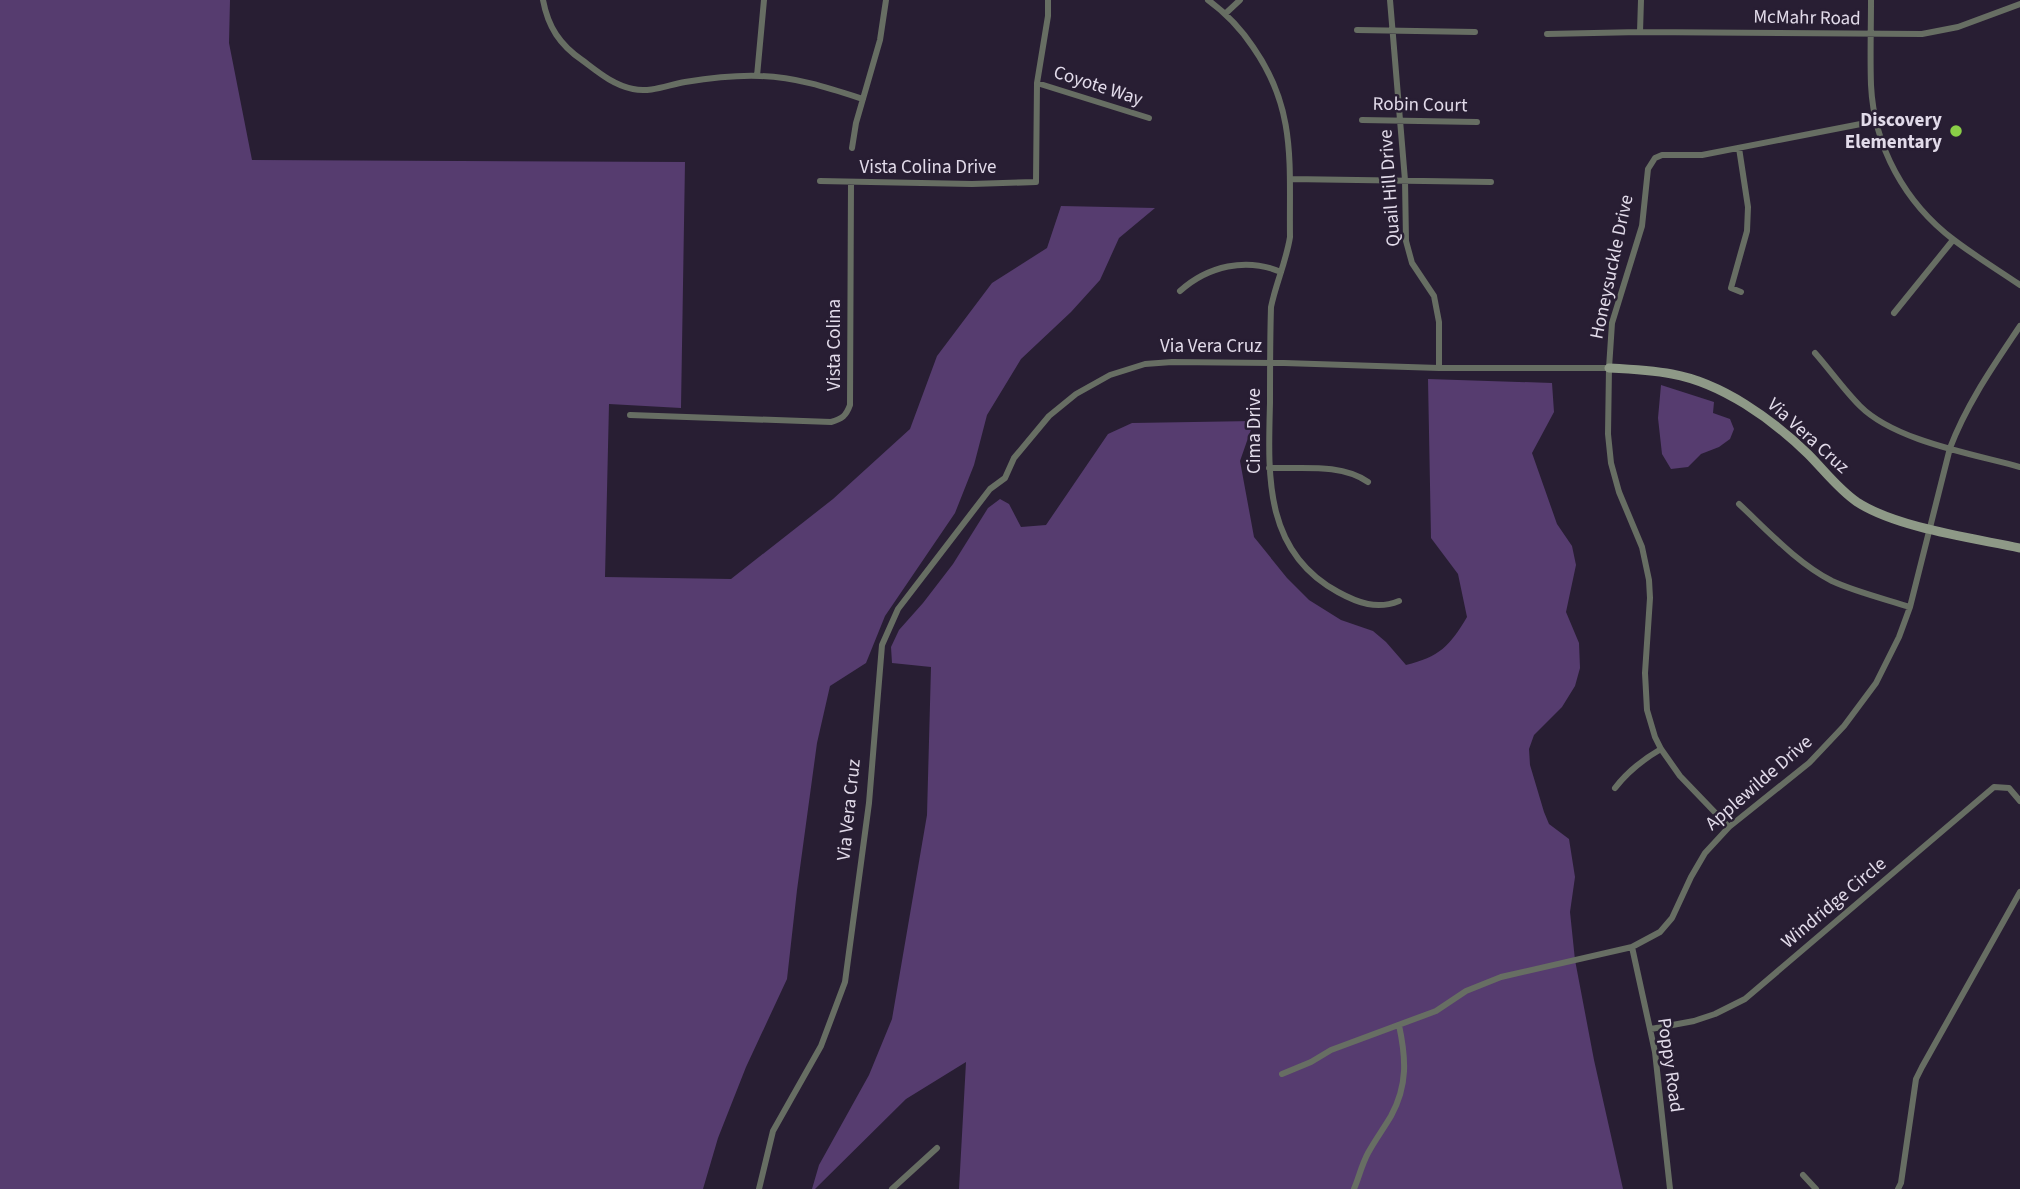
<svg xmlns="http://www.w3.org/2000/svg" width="2020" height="1189" viewBox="0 0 2020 1189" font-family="'Source Sans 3',sans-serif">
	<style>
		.green { fill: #563c6f }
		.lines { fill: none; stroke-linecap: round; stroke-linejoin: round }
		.street { stroke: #676e63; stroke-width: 6 }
		.secondary { stroke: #8e9987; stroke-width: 9 }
		.poi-dot { fill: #8ace47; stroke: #281e33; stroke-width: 2.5 }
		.labels { text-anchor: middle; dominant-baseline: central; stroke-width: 5; stroke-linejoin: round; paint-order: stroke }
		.street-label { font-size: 19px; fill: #e2dbea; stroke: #281e33 }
		.poi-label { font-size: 19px; font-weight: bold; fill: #e2dbea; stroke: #281e33; text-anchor: end }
	</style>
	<rect width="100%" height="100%" fill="#281e33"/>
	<path class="green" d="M0 0H230L229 43 252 160 685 162 681 408 609 404 605 577 731 579 833 499 910 429 937 356 992 283 1047 248 1061 206 1155 208 1119 238 1100 280 1071 312 1021 359 987 415 974 465 955 513 885 616 866 663 830 686 817 743 797 890 787 979 746 1067 718 1138 703 1189H0Z
		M1428 379 1552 383 1554 412 1532 453 1557 524 1572 546 1576 565 1566 612 1579 643 1580 668 1575 686 1562 707 1534 735 1529 749 1530 765 1544 812 1549 824 1569 839 1575 877 1570 912 1575 960 1594 1060 1623 1189H959L966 1062 906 1099 815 1189H812L819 1165 869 1075 892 1019 927 815 931 667 892 663 891 647 899 630 923 603 953 564 988 508 1000 499 1009 504 1021 527 1046 525 1108 434 1132 423 1254 421 1240 461 1254 537 1287 578 1309 600 1341 620 1373 631 1386 642 1406 665C1439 657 1450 646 1467 617L1458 574 1431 538Z
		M1661 385 1714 402 1713 413 1730 419 1734 429 1730 439 1719 447 1701 454 1688 467 1671 469 1662 454 1658 418Z"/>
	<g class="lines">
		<path class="street" d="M543 0C548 27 560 45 582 60 598 72 613 85 633 89 650 93 668 85 685 82 710 78 735 75 760 76 796 77 829 88 863 99
			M1208 0C1226 13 1241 29 1253 47 1297 110 1289 164 1290 237 1286 262 1276 283 1271 307 1270 339 1270 371 1270 403 1268 476 1264 552 1338 592 1358 603 1377 610 1399 601
			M1390 0 1405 180 1406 241 1412 263 1434 296 1439 322V368
			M1871 0C1871 28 1870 57 1871 85 1874 147 1905 203 1954 240 1975 256 1998 270 2020 285
			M1225 14 1240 0
			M1357 30 1475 32
			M1640 32 1641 0
			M1547 34 1640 32 1922 34 1958 27 2020 4
			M757 76 764 0
			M1037 83 1149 118
			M1362 120 1477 122
			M852 148 856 123 880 40 886 0
			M1739 148 1748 207 1747 231 1731 288 1741 292
			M1290 179 1491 182
			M820 181 972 184 1036 182 1037 83 1048 16V0
			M1180 291C1208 266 1246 257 1281 272
			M1894 313 1953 240
			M1815 353C1830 370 1844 390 1860 406 1895 441 1973 454 2020 467
			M630 415 831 422C842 419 846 416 850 405L851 183
			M1269 468C1301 469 1341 463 1368 482
			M1739 504C1768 531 1797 563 1832 581 1856 592 1885 599 1910 607
			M1615 788C1628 771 1642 760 1661 749
			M1729 827 1680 776 1661 749 1655 737 1647 710 1645 673 1650 598 1649 580 1642 547 1619 492 1611 463 1608 434 1609 368 1612 323 1642 226 1648 169 1655 158 1662 155H1702L1876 121
			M1632 947 1655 1052 1670 1189
			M1651 1029 1694 1021 1715 1014 1745 999 1994 787 2009 788 2020 801
			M1282 1074 1311 1062 1331 1050 1436 1011 1466 991 1501 977 1632 947 1660 932 1672 918 1691 877 1705 853 1729 827 1809 763 1844 726 1876 683 1899 637 1910 607 1950 448C1967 403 1994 365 2020 326
			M1803 1175 1816 1189
			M759 1189 773 1131 821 1046 845 982 869 803 882 645 898 609 990 489 1005 478 1014 458 1049 416 1076 394 1110 375 1145 364 1172 362 1284 363 1439 368H1609
			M892 1189 937 1148
			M1354 1189C1359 1177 1362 1164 1368 1153 1375 1140 1384 1128 1391 1116 1408 1085 1406 1058 1399 1025
			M1898 1189 1901 1183 1916 1079 1922 1067 2020 892"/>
		<path class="secondary" d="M1609 368C1630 369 1651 370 1672 374 1722 383 1772 419 1808 454 1824 470 1838 489 1857 502 1897 528 1973 538 2020 548"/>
	</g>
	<circle class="poi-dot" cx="1956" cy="131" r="7"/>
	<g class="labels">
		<g class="street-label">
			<text transform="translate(1807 18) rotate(1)">McMahr Road</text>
			<text transform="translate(1098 86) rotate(18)">Coyote Way</text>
			<text transform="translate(1420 105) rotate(1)">Robin Court</text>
			<text x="928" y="167">Vista Colina Drive</text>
			<text transform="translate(1390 188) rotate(-94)">Quail Hill Drive</text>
			<text transform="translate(1612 267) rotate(-78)">Honeysuckle Drive</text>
			<text transform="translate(834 345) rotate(-90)">Vista Colina</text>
			<text x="1211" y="346">Via Vera Cruz</text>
			<text transform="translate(1254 431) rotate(-90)">Cima Drive</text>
			<text transform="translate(1808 436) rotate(42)">Via Vera Cruz</text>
			<text transform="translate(1759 783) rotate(-41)">Applewilde Drive</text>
			<text transform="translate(849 810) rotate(-84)">Via Vera Cruz</text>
			<text transform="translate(1834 903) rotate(-40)">Windridge Circle</text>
			<text transform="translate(1670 1065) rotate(82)">Poppy Road</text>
		</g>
		<g class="poi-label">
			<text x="1942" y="120">Discovery<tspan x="1942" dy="22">Elementary</tspan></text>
		</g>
	</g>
</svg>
